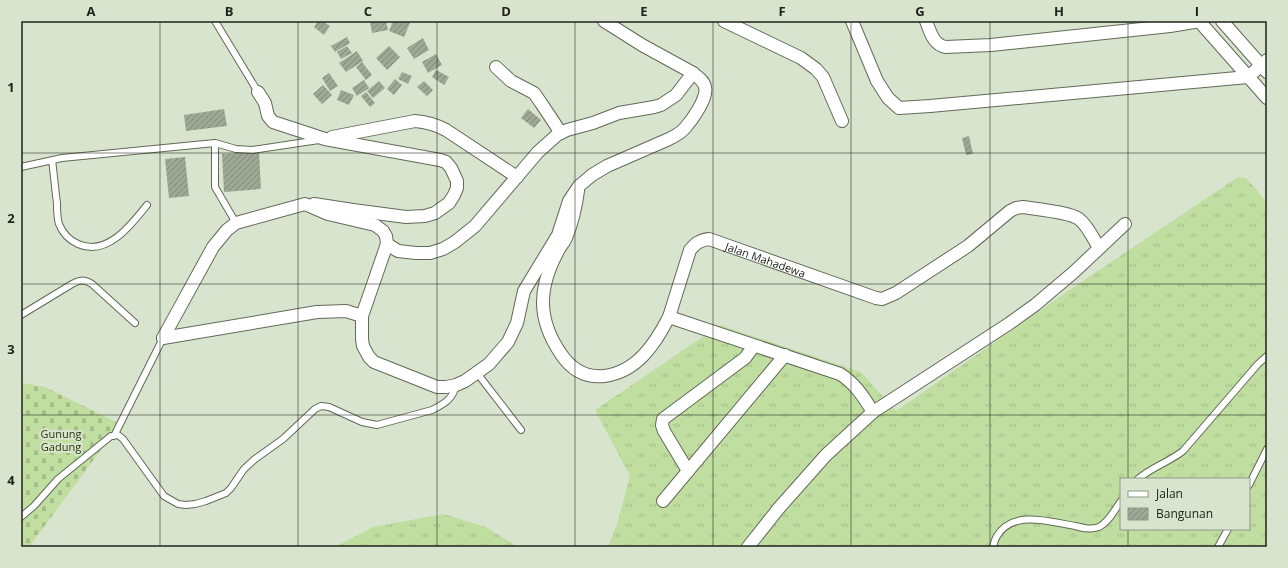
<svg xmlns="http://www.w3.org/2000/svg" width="1288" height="568" viewBox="0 0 1288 568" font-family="'Open Sans',sans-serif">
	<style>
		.grass { fill: url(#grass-tufts); fill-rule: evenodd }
		.cemetery { fill: url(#cemetery-stones) }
		.building { fill: url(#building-hatch) }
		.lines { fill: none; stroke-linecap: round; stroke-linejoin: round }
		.service-casing { stroke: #616a58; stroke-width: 8 }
		.minor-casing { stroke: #616a58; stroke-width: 14 }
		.service { stroke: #fff; stroke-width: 6 }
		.minor { stroke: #fff; stroke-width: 12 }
		.grid { fill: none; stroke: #20231c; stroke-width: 1; stroke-opacity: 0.55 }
		.labels { text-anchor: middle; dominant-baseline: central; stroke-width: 4; stroke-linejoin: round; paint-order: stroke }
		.street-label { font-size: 11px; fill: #20231c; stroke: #d9e4cf }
		.park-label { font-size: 11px; fill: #243807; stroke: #d9e4cf }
		.neatline { fill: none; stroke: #20231c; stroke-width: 1.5 }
		.grid-label { font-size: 13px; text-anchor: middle; font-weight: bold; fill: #20231c }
	</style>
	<defs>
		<pattern id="grass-tufts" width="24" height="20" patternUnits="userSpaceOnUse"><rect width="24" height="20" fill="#bfdea0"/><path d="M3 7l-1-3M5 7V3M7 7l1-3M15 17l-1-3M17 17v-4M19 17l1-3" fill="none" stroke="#a4be89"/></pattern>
		<pattern id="cemetery-stones" width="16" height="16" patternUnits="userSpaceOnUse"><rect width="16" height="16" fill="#bfdea0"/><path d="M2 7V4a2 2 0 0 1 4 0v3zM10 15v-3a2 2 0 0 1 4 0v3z" fill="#a4be89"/></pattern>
		<pattern id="building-hatch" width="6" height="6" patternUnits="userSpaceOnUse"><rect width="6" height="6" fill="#9ea895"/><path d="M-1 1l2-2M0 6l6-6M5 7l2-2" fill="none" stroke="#808879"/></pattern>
	</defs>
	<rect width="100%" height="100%" fill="#d9e4cf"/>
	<path class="grass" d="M1238 177 1246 178 1256 189 1267 204V547H608L618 521 630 476 595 410 720 325 861 372 896 411 1074 287ZM1121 479H1249V529H1121Z
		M443 514 486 527 518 547H335L373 527Z"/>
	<path class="cemetery" d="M21 383 45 387 120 424 29 547H21Z"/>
	<path class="building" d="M318 21H322L330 26 324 35 314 27Z
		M370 21H386L388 30 372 33Z
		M393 21H405L410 23 404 37 389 31Z
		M347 37 350 43 335 52 331 46Z
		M423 38 429 50 414 59 407 48Z
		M347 46 352 53 341 59 337 52Z
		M389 46 400 57 387 70 376 58Z
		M357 51 363 61 346 72 339 63Z
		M436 54 442 65 428 73 422 62Z
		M362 62 372 75 366 80 356 67Z
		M436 70 449 77 444 85 432 77Z
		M402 72 412 76 408 84 398 79Z
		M329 73 338 86 330 91 322 78Z
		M395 79 402 85 394 95 387 89Z
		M364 80 369 88 357 96 352 88Z
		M379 81 385 88 373 98 367 91Z
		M424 81 433 90 427 96 417 87Z
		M323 85 332 95 322 104 313 94Z
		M341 90 354 95 349 105 337 100Z
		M366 92 375 103 370 107 361 96Z
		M224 109 227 126 186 131 184 115Z
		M528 109 541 120 534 128 521 118Z
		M969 136 973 154 966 155 962 138Z
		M259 152 261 189 224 192 222 154Z
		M185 157 189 196 169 198 165 159Z"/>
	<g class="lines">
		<g class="service-casing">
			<path id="service" d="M215 21 258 92
				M215 143 236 149 252 150 319 140
				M52 160C54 175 55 189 57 203 57 210 57 218 59 224 63 234 69 240 78 244 107 257 131 225 147 205
				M21 167 62 158 215 143V187L236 223
				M21 315 72 284C79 280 84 279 92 284L135 323
				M477 373 521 430
				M114 436 163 338
				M1138 479C1152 467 1169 462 1183 451L1258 364 1267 356
				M1249 485 1267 449
				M21 517 34 506 58 479 111 436 118 435 123 439 164 496 178 504 186 505 195 504 206 501 226 493 231 488 244 469 255 459 283 439 315 409 321 406 329 407 362 422 377 425 432 410C444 404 453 399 456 385
				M993 547C994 543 995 539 997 536 1013 509 1051 522 1075 526 1083 528 1091 530 1099 527 1109 522 1115 509 1121 501
				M1218 547 1228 529"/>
		</g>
		<g class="minor-casing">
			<g id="minor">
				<path d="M724 21 801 58 816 69 823 77 842 121"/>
				<path d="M852 21 877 81 888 98 899 108 930 106 1248 77 1267 60"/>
				<path d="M926 21C930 31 933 45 946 47L991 45 1170 26 1200 21"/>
				<path d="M1199 21 1267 98"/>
				<path d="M1222 21 1267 72"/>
				<path d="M496 67 511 81 534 93 541 103 561 133"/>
				<path d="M258 92 265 103 268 116 273 122 325 139 440 160 446 162 451 168 457 181V188L454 195 449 203 435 213 425 216 406 217 353 210 314 204"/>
				<path d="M332 137 415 121C427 122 435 124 446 130L517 177"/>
				<path d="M578 191C576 207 572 223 566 238 564 243 560 246 558 251 538 288 537 319 561 354 571 369 585 378 604 376 637 372 655 344 669 317"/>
				<path d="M387 244 398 251 416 253H430L443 249 455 242 475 226 538 152 557 135 567 130 593 123 619 113 654 107 661 105 676 95 693 73"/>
				<path d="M163 338 213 247 227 230 236 223 305 204 328 214 375 225 383 231 386 236 387 244 362 316V339L363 346 369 357 374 362 437 387H446L456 385 465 381 489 364 508 342 517 323 524 291 558 235 569 201 579 186 592 175 607 166 669 139C675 136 681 133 685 128 692 120 708 98 705 87 704 81 698 77 693 73L642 45 604 21"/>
				<path d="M163 338 317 312 346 311 362 316"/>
				<path id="s1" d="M873 412C864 398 856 384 840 374L669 317 690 250C696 243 700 240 709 239L876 298 882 299 896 293 968 246 1010 211 1016 208 1023 207C1035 209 1070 212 1079 219 1088 226 1093 238 1099 248"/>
				<path d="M688 471 664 431 662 425 663 419 745 358 754 346"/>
				<path d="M663 501 785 355"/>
				<path d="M748 547 779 508 826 455 873 412 1010 323 1035 305 1074 272 1125 224"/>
			</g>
		</g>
		<use href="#service" class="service"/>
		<use href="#minor" class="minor"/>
	</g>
	<path class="grid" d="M160 21V547M298 21V547M437 21V547M575 21V547M713 21V547M851 21V547M990 21V547M1128 21V479M21 153H1267M21 284H1267M21 415H1267M1128 529V547"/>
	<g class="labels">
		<g class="street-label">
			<text stroke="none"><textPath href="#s1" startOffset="384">Jalan Mahadewa</textPath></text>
		</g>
		<g class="park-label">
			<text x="61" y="433">Gunung<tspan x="61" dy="13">Gadung</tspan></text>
		</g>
	</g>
	<rect width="1288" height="568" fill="none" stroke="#d9e4cf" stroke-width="44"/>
	<rect x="1120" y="478" width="130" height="52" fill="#d9e4cf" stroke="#8f9787"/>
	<rect x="1128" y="491" width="20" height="6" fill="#ffffff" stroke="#8f9787"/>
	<text x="1156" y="498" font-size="12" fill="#20231c">Jalan</text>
	<rect x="1128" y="508" width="20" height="12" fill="url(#building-hatch)" stroke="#8f9787"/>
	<text x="1156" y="518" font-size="12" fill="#20231c">Bangunan</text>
	<rect x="22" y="22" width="1244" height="524" class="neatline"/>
	<g class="grid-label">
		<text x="91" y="16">A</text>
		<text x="229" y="16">B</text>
		<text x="368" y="16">C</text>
		<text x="506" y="16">D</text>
		<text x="644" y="16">E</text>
		<text x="782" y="16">F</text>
		<text x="920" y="16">G</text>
		<text x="1059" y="16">H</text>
		<text x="1197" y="16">I</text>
		<text x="11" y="92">1</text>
		<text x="11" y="223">2</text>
		<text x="11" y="354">3</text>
		<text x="11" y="485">4</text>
	</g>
</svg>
